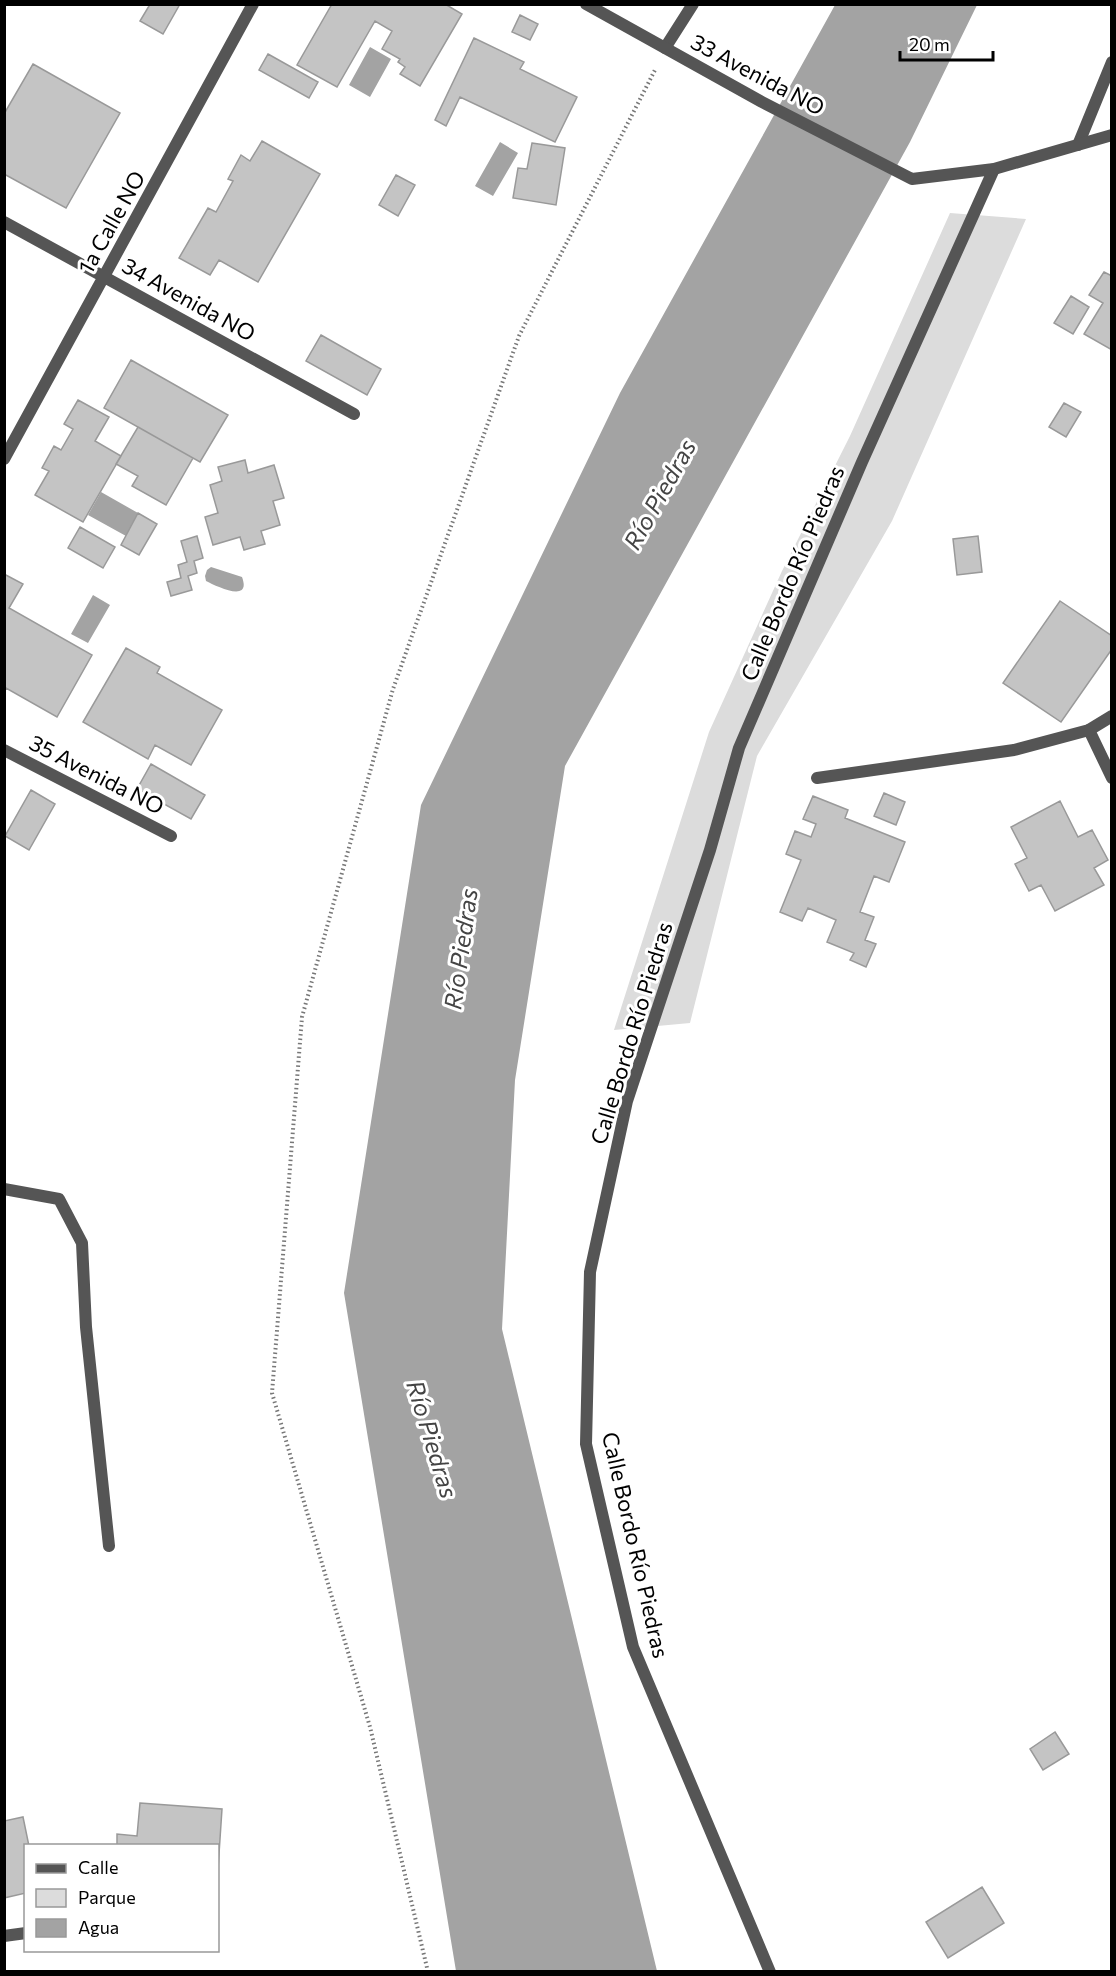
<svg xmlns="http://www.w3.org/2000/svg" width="1116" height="1976" viewBox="0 0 1116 1976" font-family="Commissioner,sans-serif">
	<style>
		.green { fill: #dcdcdc }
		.water { fill: #a3a3a3 }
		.building { fill: #c4c4c4; stroke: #999; stroke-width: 1.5 }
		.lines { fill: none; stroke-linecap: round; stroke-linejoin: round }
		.path { stroke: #777; stroke-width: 4; stroke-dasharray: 1.5 3; stroke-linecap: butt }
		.service { stroke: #555; stroke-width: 12 }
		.minor { stroke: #555; stroke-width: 12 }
		.tertiary { stroke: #555; stroke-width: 12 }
		.labels { text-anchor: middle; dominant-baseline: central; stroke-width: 6; stroke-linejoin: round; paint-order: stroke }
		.street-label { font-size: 22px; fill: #000; stroke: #fff }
		.water-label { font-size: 24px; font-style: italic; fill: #444; stroke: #fff }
	</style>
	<rect width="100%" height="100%" fill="#fff"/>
	<path class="green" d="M950 213 1026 219 892 521 757 756 690 1023 614 1030 709 732 782 571 850 436Z"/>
	<path class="water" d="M835 5H977L910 142 565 766 515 1080 502 1329 657 1971H456L344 1293 421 805 620 393Z
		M370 47 391 59 370 97 349 85Z
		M500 142 518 153 493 196 475 186Z
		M101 492 138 513 126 536 88 515Z
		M211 567 242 577C252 604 216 586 206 581L205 576 207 570Z
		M93 595 110 605 88 643 71 634Z"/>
	<path class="building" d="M147 4H180L163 34 140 21 149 6Z
		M332 4H445L462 14 420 86 400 74 405 67 398 62 400 59 382 49 392 31 375 21 337 87 297 65Z
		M520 15 538 24 530 40 512 32Z
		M474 38 524 62 520 69 577 97 555 142 460 97 446 126 435 120Z
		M268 54 318 82 309 98 259 70Z
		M33 64 120 113 66 208 4 174V114Z
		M262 141 320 174 258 282 219 260 210 275 179 258 208 208 216 212 233 181 228 179 241 155 250 161Z
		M532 143 565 148 556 205 513 198 518 168 527 169Z
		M396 175 415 185 398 216 379 205Z
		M1104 272 1112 276V350L1084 334 1103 303 1089 295Z
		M1071 296 1089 307 1073 334 1054 323Z
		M321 335 381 369 367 395 306 361Z
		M131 360 228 415 200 462 104 408Z
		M78 400 109 417 95 441 121 456 83 522 35 495 49 471 42 468 54 446 61 450 73 429 64 424Z
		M1064 403 1081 412 1066 437 1049 427Z
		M138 427 193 458 166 505 132 486 138 476 116 464Z
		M245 460 248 473 274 465 284 498 273 501 280 525 261 531 265 544 244 550 240 537 213 545 205 517 218 513 210 485 222 481 218 467Z
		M138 513 157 524 139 555 121 545Z
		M80 527 115 547 103 568 68 548Z
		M197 536 203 558 194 561 197 573 188 576 192 590 171 596 167 582 181 578 178 565 187 562 181 541Z
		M978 536 982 572 957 575 953 539Z
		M4 574 23 584 9 608 92 655 57 717 6 688 4 691Z
		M1060 601 1112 636V649L1061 722 1003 683Z
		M126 648 160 667 157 673 222 710 191 765 155 745 148 759 83 722Z
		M151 764 205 795 191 819 137 789Z
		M31 790 55 804 29 850 5 836Z
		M884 793 905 802 896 825 874 816Z
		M813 796 848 810 845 818 905 842 889 882 874 876 860 912 874 917 865 940 876 944 866 967 850 960 854 953 827 942 836 920 808 908 802 921 780 912 801 860 786 854 795 831 811 837 816 824 803 819Z
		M1060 801 1078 837 1092 830 1108 860 1094 868 1104 885 1055 911 1041 885 1029 891 1015 864 1027 858 1011 827Z
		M1055 1732 1069 1754 1043 1770 1030 1749Z
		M140 1803 222 1809 218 1869V1846H117V1834L137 1836Z
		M23 1817 29 1846H26V1893L4 1898V1821Z
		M982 1887 1004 1923 948 1958 926 1922Z"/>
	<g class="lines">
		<path class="path" d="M428 1972 370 1727 272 1393 302 1017 393 689 519 336 656 68"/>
		<path class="service" d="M1089 730 1112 778"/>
		<path class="minor" d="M665 48 693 4
			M1078 145 1112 62
			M4 222 354 414
			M4 459 253 4
			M4 750 171 836
			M817 778 1014 750 1089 730 1112 716
			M4 1189 59 1199 82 1243 86 1327 109 1546
			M4 1936 26 1933
			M770 1972 633 1647 586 1444 590 1272 627 1101 710 850 739 748 862 462 994 169"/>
		<path class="tertiary" d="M586 4 762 102 912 179 994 169 1112 135"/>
	</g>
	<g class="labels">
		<g class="street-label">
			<text transform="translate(758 74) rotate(28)">33 Avenida NO</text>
			<text transform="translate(111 222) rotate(-61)">1a Calle NO</text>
			<text transform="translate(189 299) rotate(29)">34 Avenida NO</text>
			<text transform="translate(792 573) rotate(-67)">Calle Bordo Río Piedras</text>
			<text transform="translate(97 774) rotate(27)">35 Avenida NO</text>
			<text transform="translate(631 1033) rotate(-73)">Calle Bordo Río Piedras</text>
			<text transform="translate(636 1545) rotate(77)">Calle Bordo Río Piedras</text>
		</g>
		<g class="water-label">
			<text transform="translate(659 494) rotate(-61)">Río Piedras</text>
			<text transform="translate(460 949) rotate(-82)">Río Piedras</text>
			<text transform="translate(433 1439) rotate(73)">Río Piedras</text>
		</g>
	</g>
	<rect width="1116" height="1976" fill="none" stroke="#000000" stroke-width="12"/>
	<rect x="24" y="1844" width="195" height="108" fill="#ffffff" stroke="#999999" stroke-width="1.5"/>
	<rect x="36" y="1864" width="30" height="9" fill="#555555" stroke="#999999" stroke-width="1.5"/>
	<text x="78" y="1874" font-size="18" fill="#000000">Calle</text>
	<rect x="36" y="1889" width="30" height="18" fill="#dcdcdc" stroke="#999999" stroke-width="1.5"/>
	<text x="78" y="1904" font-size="18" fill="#000000">Parque</text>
	<rect x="36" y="1919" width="30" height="18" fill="#a3a3a3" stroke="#999999" stroke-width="1.5"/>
	<text x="78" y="1934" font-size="18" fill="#000000">Agua</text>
	<path d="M900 51v9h93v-9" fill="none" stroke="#000000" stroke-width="3"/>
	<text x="909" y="51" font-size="18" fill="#000000" stroke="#ffffff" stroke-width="4.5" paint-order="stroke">20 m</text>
</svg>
